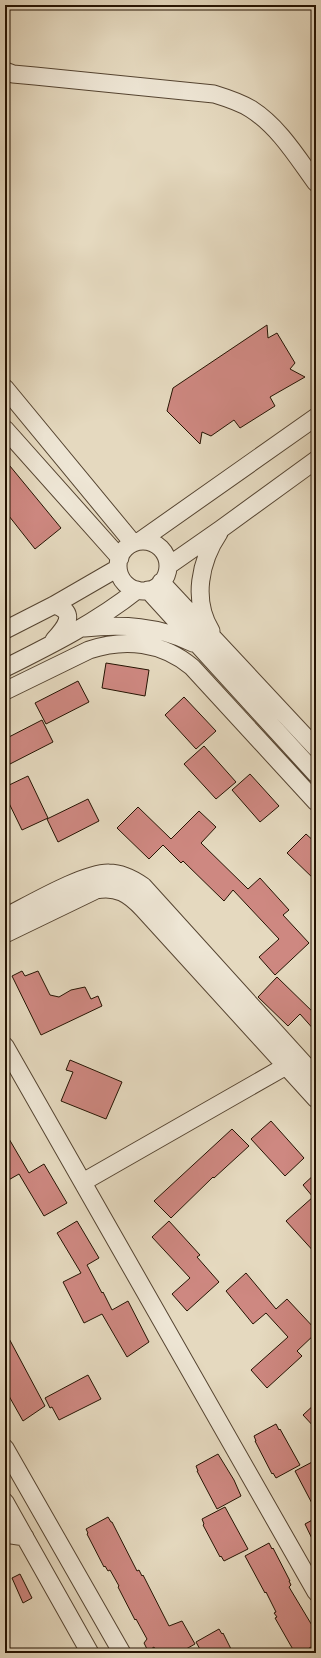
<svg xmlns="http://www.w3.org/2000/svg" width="321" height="1658" viewBox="0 0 321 1658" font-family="'IM FELL DW Pica',serif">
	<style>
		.building { fill: #ce8881; stroke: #251302 }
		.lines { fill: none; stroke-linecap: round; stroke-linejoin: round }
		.minor-casing { stroke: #554431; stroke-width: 19 }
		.minor { stroke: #eee6d5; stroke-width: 17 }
	</style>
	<rect width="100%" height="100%" fill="#e5d9bf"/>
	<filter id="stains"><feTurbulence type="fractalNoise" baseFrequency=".005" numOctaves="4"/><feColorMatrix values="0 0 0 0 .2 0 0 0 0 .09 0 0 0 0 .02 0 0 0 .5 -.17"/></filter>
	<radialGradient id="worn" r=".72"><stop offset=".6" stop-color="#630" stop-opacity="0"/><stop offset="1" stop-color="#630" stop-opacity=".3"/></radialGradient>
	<path class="building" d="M267 325 268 338 277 333 295 363 290 369 305 377 270 397 275 406 240 428 234 420 211 436 202 432 200 444 167 411 173 388Z
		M5 460 61 528 35 549 5 511Z
		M106 663 149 670 145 696 102 688Z
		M78 681 89 702 46 724 35 703Z
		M184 697 216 731 196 749 165 715Z
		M42 720 53 742 10 764 5 754V739Z
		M204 746 236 782 216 799 184 764Z
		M250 774 279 806 260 822 232 790Z
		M28 776 48 818 22 830 5 795V787Z
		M88 799 99 821 58 842 47 819Z
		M138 807 171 839 199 811 216 827 201 843 248 889 260 878 289 910 283 915 309 943 275 975 259 957 279 939 233 890 224 901 183 861 181 863 163 845 149 859 117 828Z
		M306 834 316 843V881L287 853Z
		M22 971 25 976 38 971 50 995 59 997 71 990 85 987 91 999 98 996 102 1006 41 1035 12 976Z
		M277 977 316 1015V1032L300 1014 288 1026 258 997Z
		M70 1060 122 1082 106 1119 61 1101 73 1072 66 1070Z
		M271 1121 304 1158 285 1176 251 1139Z
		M232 1129 249 1146 214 1178 213 1177 171 1218 154 1201Z
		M5 1132 29 1173 44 1164 67 1203 44 1216 19 1174 5 1182Z
		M316 1173V1254L286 1221 313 1197 303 1185Z
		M77 1221 99 1258 87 1265 102 1293 103 1292 112 1310 128 1301 149 1342 127 1357 102 1314 84 1323 63 1282 81 1273 57 1233Z
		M169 1221 200 1255 197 1257 219 1282 187 1311 172 1294 190 1278 152 1237Z
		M246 1273 276 1309 287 1299 316 1330V1333L297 1351 302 1356 267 1388 251 1370 288 1337 266 1313 253 1324 226 1291Z
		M5 1331 45 1406 23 1421 5 1389Z
		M88 1375 101 1399 59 1420 52 1407 50 1408 45 1398Z
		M316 1403V1429L303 1415Z
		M276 1424 279 1430 280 1429 300 1465 276 1478 273 1473 272 1474 255 1441H256L254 1436Z
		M218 1454 234 1480 241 1496 217 1509 197 1471H198L196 1466Z
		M316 1460V1511L295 1471Z
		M225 1507 248 1549 224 1561 221 1556 220 1557 203 1525 204 1524 202 1519Z
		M108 1517 111 1522H112L137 1571 139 1570 142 1576 143 1575 169 1626 182 1621 195 1644 179 1653H157L154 1647 148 1651 144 1643 147 1639 136 1619 135 1620 118 1587 119 1586 110 1570 108 1571 105 1566 104 1567 87 1534 88 1533 86 1529Z
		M316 1518V1547L305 1524Z
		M269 1543 272 1549 273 1548 290 1581H289L291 1585 289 1587 316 1632V1644L301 1653H295L275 1618 277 1617 274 1613 276 1612 266 1592 265 1593 245 1556Z
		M20 1574 32 1598 23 1603 12 1578Z
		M219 1629 222 1634 223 1633 233 1653H202L196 1642Z"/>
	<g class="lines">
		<g class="minor-casing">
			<path id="minor" d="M5 71 13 74 35 76 214 94C227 98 240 102 251 109 279 127 297 157 316 183
				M5 388 133 543
				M5 429 120 558
				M140 541 316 417
				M118 566a25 25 0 1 1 50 0a25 25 0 1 1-50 0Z
				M168 566 221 529 316 460
				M161 582 316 748
				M148 590 316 774
				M84 628C123 624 158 626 193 643
				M5 630 54 605 118 568
				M211 631C192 600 200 561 219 533
				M54 640C64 629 79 612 54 605
				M5 668C51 645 97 622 137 590
				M5 691 89 650C125 638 162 642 192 667L316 802
				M5 917C29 905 85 872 109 873 122 873 133 879 143 886L316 1077
				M5 934 96 890C117 886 129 894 143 909L316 1099
				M5 1046 316 1592
				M83 1182 286 1066
				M5 1448 122 1653
				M5 1502 90 1653
				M5 1534 25 1537"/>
		</g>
		<use href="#minor" class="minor"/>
	</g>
	<rect width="321" height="1658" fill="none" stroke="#e5d9bf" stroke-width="20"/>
	<rect x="6" y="6" width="309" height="1646" fill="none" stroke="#251302" stroke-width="2"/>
	<rect x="10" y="10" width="301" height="1638" fill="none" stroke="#251302"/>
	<rect width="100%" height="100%" filter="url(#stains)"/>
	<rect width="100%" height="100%" fill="url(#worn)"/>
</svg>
